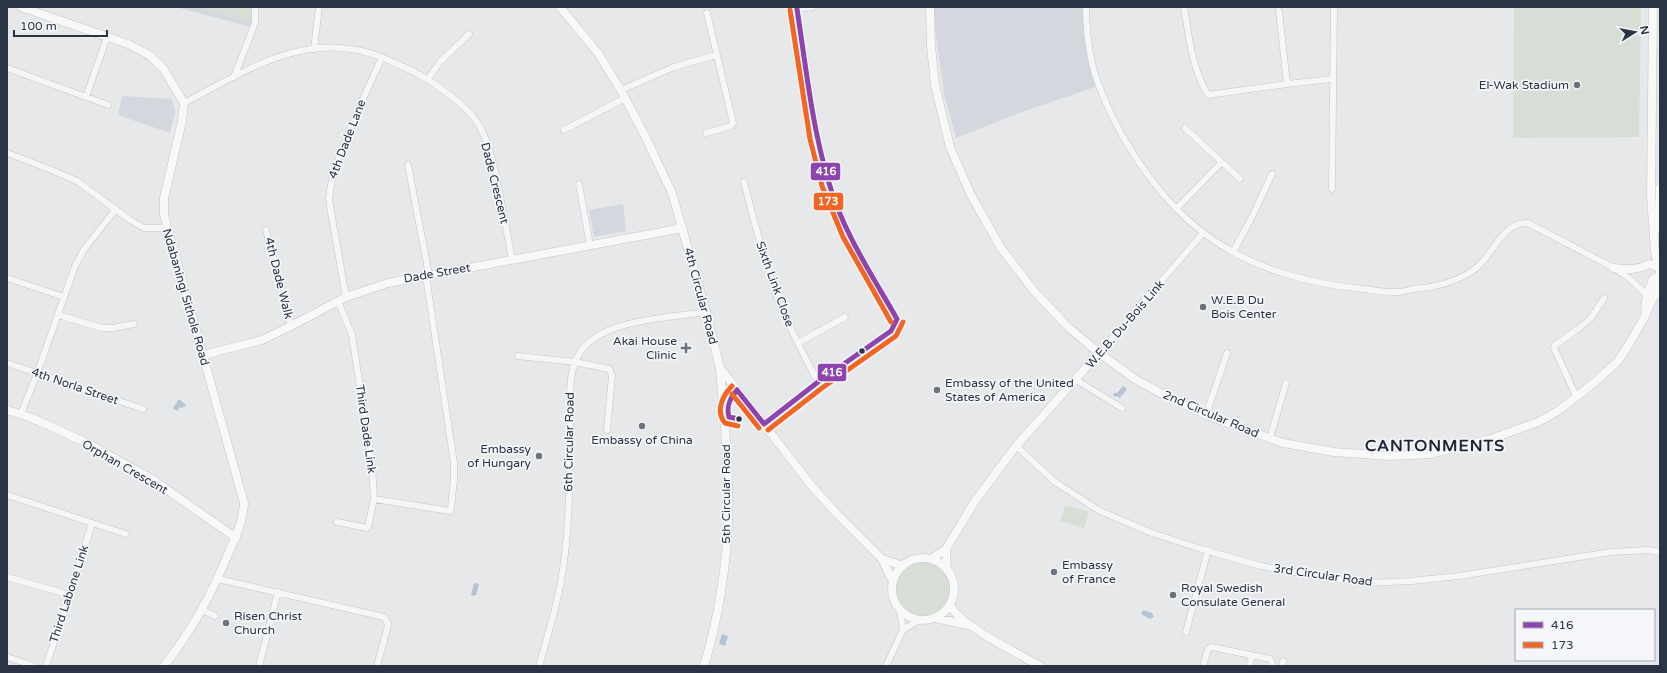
<svg xmlns="http://www.w3.org/2000/svg" width="1667" height="673" viewBox="0 0 1667 673" font-family="'Varela Round',sans-serif">
	<style>
		.built { fill: #d4d7dd }
		.green { fill: #d6ded6 }
		.water { fill: #b4c4d5 }
		.lines { fill: none; stroke-linecap: round; stroke-linejoin: round }
		.street-casing { stroke: #c4c6c8; stroke-width: 7 }
		.secondary-casing { stroke: #c4c6c8; stroke-width: 9 }
		.primary-casing { stroke: #c2c5c8; stroke-width: 10 }
		.street { stroke: #f5f6f7; stroke-width: 6 }
		.secondary { stroke: #f8f8f8; stroke-width: 8 }
		.primary { stroke: #f8f8f8; stroke-width: 9 }
		.bus-1-casing { stroke: #f4f6f9; stroke-width: 8 }
		.bus-2-casing { stroke: #f4f6f9; stroke-width: 8 }
		.bus-1 { stroke: #8e44ad; stroke-width: 5 }
		.bus-2 { stroke: #f26522; stroke-width: 5 }
		.poi-dot { fill: #6c737f; stroke: #f4f6f9; stroke-width: 1.5 }
		.bus-dot { fill: #2b3445; stroke: #f4f6f9; stroke-width: 1.5 }
		.labels { text-anchor: middle; dominant-baseline: central; stroke-width: 3.5; stroke-linejoin: round; paint-order: stroke }
		.poi-label { font-size: 12px; fill: #2b3445; stroke: #f4f6f9; text-anchor: start }
		.street-label { font-size: 12px; fill: #2b3445; stroke: #f4f6f9 }
		.district-label { font-size: 16px; font-weight: bold; letter-spacing: 1px; fill: #1d2536; stroke: #f4f6f9 }
		.line-badge { stroke: #f4f6f9; stroke-width: 1.5 }
		.badge-label { font-size: 11px; text-anchor: middle; font-weight: bold; fill: #fff }
	</style>
	<rect width="100%" height="100%" fill="#e6e8ea"/>
	<path class="built" d="M176 7H254V17L251 27Z
		M934 7H1084L1088 58 1095 87 1022 112 956 138 944 93 934 20Z
		M122 96 172 99 175 112 170 133 118 115Z
		M623 204 626 231 594 237 589 210Z"/>
	<path class="green" d="M196 7H252V20L248 23Z
		M1514 7H1641L1639 137 1513 138Z
		M1065 505 1089 512 1084 528 1060 521Z
		M896 590a28 28 0 1 1 56 0a28 28 0 1 1-56 0Z"/>
	<path class="water" d="M1123 386 1127 389 1120 398 1117 396 1115 397 1113 395 1114 393H1117Z
		M179 399 186 405 182 408 180 407 177 411 173 408Z
		M474 583 479 584 476 595 471 596Z
		M1143 610 1152 613 1154 617 1150 619 1141 614Z
		M722 634 728 636 725 646 719 644Z"/>
	<g class="lines">
		<g class="street-casing">
			<path id="street" d="M795 7 797 9 813 7
				M1086 7C1086 26 1088 45 1092 63 1096 81 1104 99 1112 116 1139 170 1179 223 1233 252 1269 272 1315 284 1355 288 1369 289 1385 293 1399 292 1404 292 1409 290 1414 289 1419 288 1425 288 1430 287 1445 284 1464 278 1476 268 1493 255 1503 221 1528 223L1614 268 1630 279 1647 295
				M1184 7C1189 37 1192 68 1208 95L1287 84 1332 79
				M1279 11 1287 84
				M314 49 319 7
				M7 68 108 105
				M234 77 255 23V7
				M427 80 440 62 469 34
				M621 90 674 67 716 55
				M86 97 107 37
				M184 103C238 75 294 37 357 50 378 54 397 64 416 73 436 84 464 103 477 122 490 142 494 168 499 191 503 214 508 236 512 259
				M1185 128 1240 179
				M564 130 625 98
				M706 133 731 126 733 123 707 13
				M7 153 49 169 77 181 130 220 144 228H166
				M408 165 429 275
				M744 182C754 221 764 261 778 299 789 328 804 355 818 382
				M579 184 590 246
				M1332 189 1334 7
				M1176 209 1221 163
				M266 230 291 326
				M1233 252 1252 217 1272 174
				M7 278 64 297
				M346 297 331 212 329 198 333 173 354 119 382 57
				M58 315 102 328H113L134 324
				M798 343 845 317
				M1099 353 1203 233
				M518 356 575 362 609 369 612 375 607 430
				M7 363 143 409
				M1076 380 1122 408
				M1577 398 1554 348 1555 345 1578 329 1591 318 1604 298
				M21 414 37 374 75 266 85 248 116 209
				M1206 415 1227 353
				M764 424 818 382 891 331 897 319 849 234 829 184 817 138 797 9
				M1270 438 1286 383
				M1016 446 1055 482 1100 511 1152 533 1201 549 1261 566 1322 577 1367 583 1411 581 1459 576 1611 552 1649 550 1660 552
				M7 495 126 534
				M374 499 450 511 451 508 454 479V463L426 276
				M337 522 367 528 368 527 374 499 372 466 352 335 338 301
				M7 577 70 595
				M218 579 384 617 388 624 387 629 377 666
				M203 610 215 616
				M900 610 903 630
				M1186 632 1208 550
				M7 657 34 666
				M46 666 70 595 92 523
				M259 666 278 592
				M539 666C547 638 556 610 561 581 571 526 569 470 570 414 570 392 568 365 584 347 609 319 670 318 706 312
				M886 666 903 630 919 620
				M1203 666 1208 649 1212 647 1270 659 1272 663V666
				M1249 666 1252 656
				M1282 666 1283 661"/>
		</g>
		<g class="secondary-casing">
			<path id="secondary" d="M21 7 128 44 149 55 163 68 184 103 182 121 164 198V215L244 503C243 521 236 536 229 552 211 595 193 629 164 666
				M560 7 598 53 623 94 645 136 672 193 706 312 720 368 811 485 837 514 882 559 893 582
				M930 7 931 46 935 85 950 147 971 195 1001 248 1034 291 1068 327 1099 353 1135 379 1166 396 1209 416 1283 443 1334 452 1390 456 1430 454 1488 440 1538 422 1558 411 1595 382 1618 361 1629 344 1644 318 1660 283
				M1653 7 1651 196 1655 252 1657 261 1660 266
				M1614 268C1628 270 1637 270 1649 264L1655 266 1660 270
				M1645 308 1647 295 1653 279 1660 275
				M203 355 262 340 291 326 346 297 388 283 683 228
				M7 410 32 418 85 442 152 479 236 538
				M946 549 947 569
				M892 589a31 31 0 1 1 62 0a31 31 0 1 1-62 0Z
				M882 559 903 566
				M931 559 946 549 975 501 1016 446 1099 353
				M950 606C966 629 1014 651 1040 666
				M935 618 967 625
				M704 666C718 621 728 560 728 513 729 465 724 417 720 369"/>
		</g>
		<g class="primary-casing">
			<path id="primary" d="M1660 188V229
				M1653 297 1660 291"/>
		</g>
		<use href="#street" class="street"/>
		<use href="#secondary" class="secondary"/>
		<use href="#primary" class="primary"/>
		<g class="bus-1-casing">
			<path id="bus-1" d="M797 9C806 67 812 127 829 183 843 232 872 275 897 319
				M737 390 764 424
				M737 390C730 398 726 406 729 417L739 419
				M764 424 818 382 891 331 897 319"/>
		</g>
		<g class="bus-2-casing">
			<path id="bus-2" d="M790 10 810 139 822 186 843 237 891 322
				M732 386C723 395 715 411 725 423L738 426
				M732 394 759 428
				M768 430 822 388 896 336 903 322"/>
		</g>
		<use href="#bus-1" class="bus-1"/>
		<use href="#bus-2" class="bus-2"/>
	</g>
	<g class="poi-dot">
		<circle cx="1577" cy="85" r="4"/>
		<circle cx="1203" cy="307" r="4"/>
		<path d="M684 342h4v4h4v4h-4v4h-4v-4h-4v-4h4z"/>
		<circle cx="937" cy="390" r="4"/>
		<circle cx="642" cy="426" r="4"/>
		<circle cx="539" cy="456" r="4"/>
		<circle cx="1054" cy="572" r="4"/>
		<circle cx="1173" cy="595" r="4"/>
		<circle cx="226" cy="623" r="4"/>
	</g>
	<g class="bus-dot">
		<circle cx="862" cy="351" r="3.5"/>
		<circle cx="739" cy="419" r="3.5"/>
	</g>
	<g class="labels">
		<g class="poi-label">
			<text x="1569" y="85" text-anchor="end">El-Wak Stadium</text>
			<text x="1211" y="300">W.E.B Du<tspan x="1211" dy="14">Bois Center</tspan></text>
			<text x="677" y="341" text-anchor="end">Akai House<tspan x="677" dy="14">Clinic</tspan></text>
			<text x="945" y="383">Embassy of the United<tspan x="945" dy="14">States of America</tspan></text>
			<text x="642" y="440" text-anchor="middle">Embassy of China</text>
			<text x="531" y="449" text-anchor="end">Embassy<tspan x="531" dy="14">of Hungary</tspan></text>
			<text x="1062" y="565">Embassy<tspan x="1062" dy="14">of France</tspan></text>
			<text x="1181" y="588">Royal Swedish<tspan x="1181" dy="14">Consulate General</tspan></text>
			<text x="234" y="616">Risen Christ<tspan x="234" dy="14">Church</tspan></text>
		</g>
		<g class="street-label">
			<text transform="translate(347 139) rotate(-69)">4th Dade Lane</text>
			<text transform="translate(495 183) rotate(76)">Dade Crescent</text>
			<text transform="translate(437 273) rotate(-10)">Dade Street</text>
			<text transform="translate(279 278) rotate(76)">4th Dade Walk</text>
			<text transform="translate(775 284) rotate(70)">Sixth Link Close</text>
			<text transform="translate(701 296) rotate(75)">4th Circular Road</text>
			<text transform="translate(186 297) rotate(74)">Ndabaningi Sithole Road</text>
			<text transform="translate(1125 324) rotate(-49)">W.E.B. Du-Bois Link</text>
			<text transform="translate(75 386) rotate(19)">4th Norla Street</text>
			<text transform="translate(1211 414) rotate(23)">2nd Circular Road</text>
			<text transform="translate(366 429) rotate(82)">Third Dade Link</text>
			<text transform="translate(569 442) rotate(-89)">6th Circular Road</text>
			<text transform="translate(125 467) rotate(30)">Orphan Crescent</text>
			<text transform="translate(726 494) rotate(-90)">5th Circular Road</text>
			<text transform="translate(1323 575) rotate(8)">3rd Circular Road</text>
			<text transform="translate(69 594) rotate(-72)">Third Labone Link</text>
		</g>
		<g class="district-label">
			<text x="1435" y="446">CANTONMENTS</text>
		</g>
	</g>
	<g class="line-badge">
		<rect x="810" y="162" width="31" height="19" rx="4" fill="#8e44ad"/>
		<rect x="813" y="192" width="31" height="19" rx="4" fill="#f26522"/>
		<rect x="817" y="363" width="30" height="19" rx="4" fill="#8e44ad"/>
	</g>
	<g class="badge-label">
		<text x="826" y="175">416</text>
		<text x="828" y="205">173</text>
		<text x="832" y="376">416</text>
	</g>
	<rect width="1667" height="673" fill="none" stroke="#2b3445" stroke-width="16"/>
	<rect x="1515" y="609" width="140" height="52" fill="#f4f6f9" stroke="#a4a8b1"/>
	<rect x="1523" y="622" width="20" height="6" fill="#8e44ad" stroke="#a4a8b1"/>
	<text x="1551" y="629" font-size="12" fill="#2b3445">416</text>
	<rect x="1523" y="642" width="20" height="6" fill="#f26522" stroke="#a4a8b1"/>
	<text x="1551" y="649" font-size="12" fill="#2b3445">173</text>
	<g transform="translate(1635 32) rotate(79)" stroke="#f4f6f9" stroke-width="3" paint-order="stroke">
	<path d="M0-3L7 15L0 10L-7 15Z" fill="#2b3445"/>
	<text y="-6" font-size="11" font-weight="bold" text-anchor="middle" fill="#2b3445">N</text>
	</g>
	<path d="M14 30v6h93v-6" fill="none" stroke="#2b3445" stroke-width="2"/>
	<text x="20" y="30" font-size="12" fill="#2b3445" stroke="#f4f6f9" stroke-width="3" paint-order="stroke">100 m</text>
</svg>
